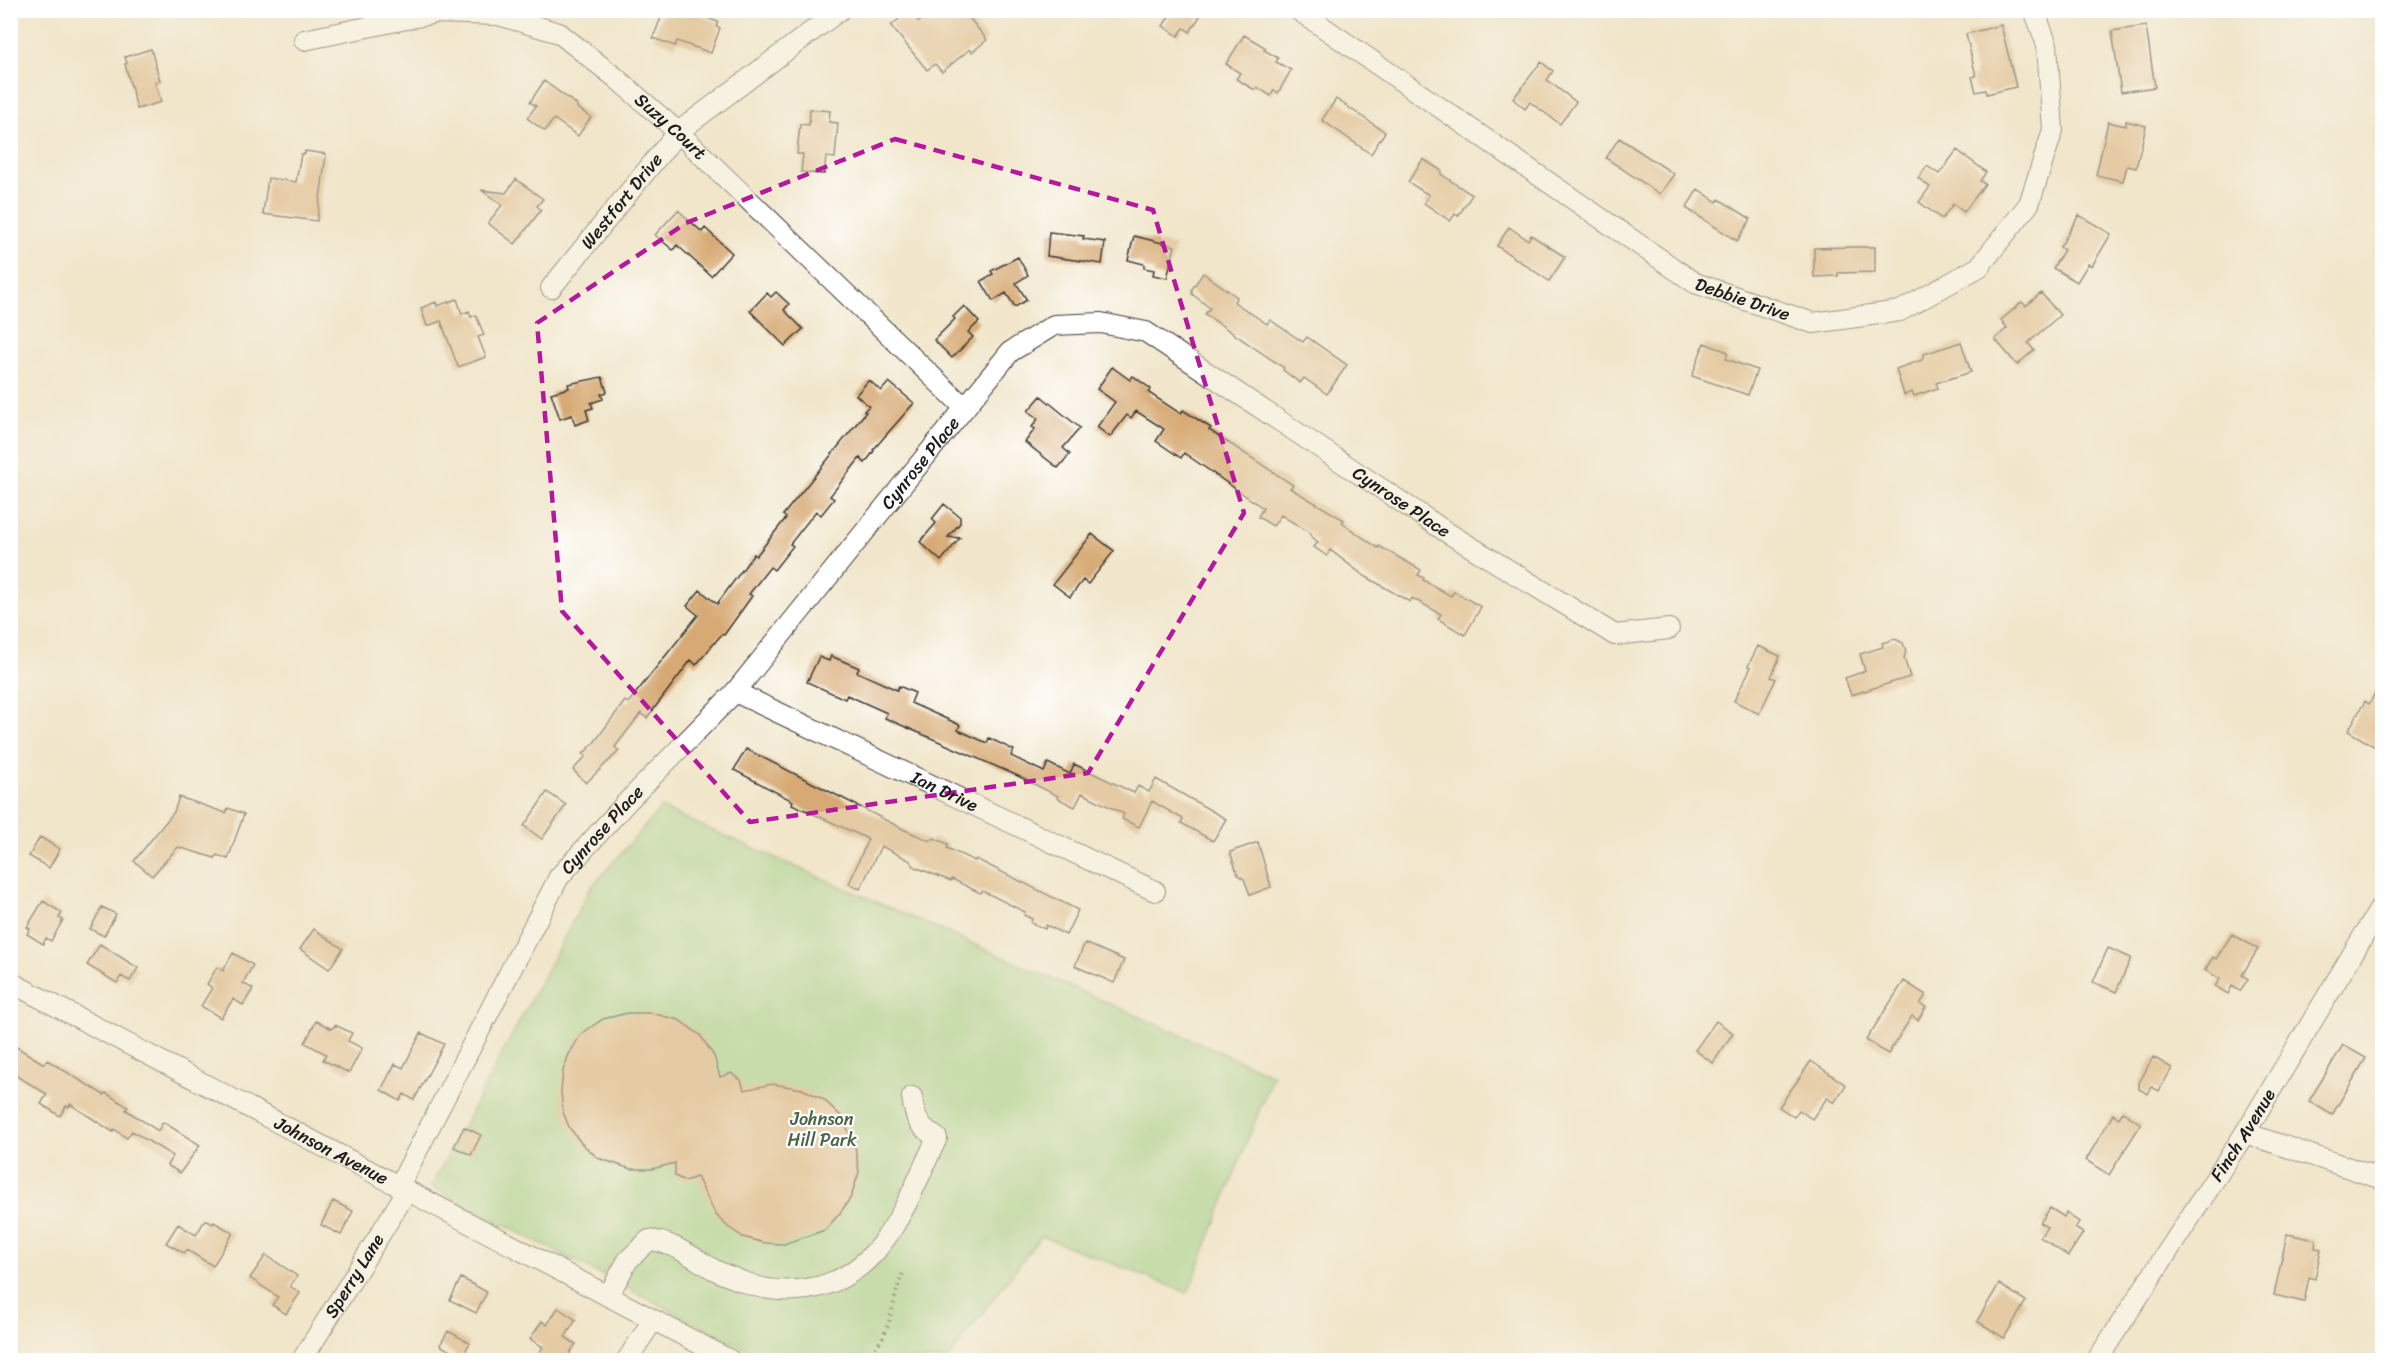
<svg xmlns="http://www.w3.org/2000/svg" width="2393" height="1371" viewBox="0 0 2393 1371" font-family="Sriracha,sans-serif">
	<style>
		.park { fill: #96d084; stroke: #597650; stroke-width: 1.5 }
		.building { fill: #d7aa75 }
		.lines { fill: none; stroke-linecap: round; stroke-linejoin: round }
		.minor-casing { stroke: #3c3a36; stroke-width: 22 }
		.path { stroke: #3c3a36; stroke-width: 4; stroke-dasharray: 1.5 4.5; stroke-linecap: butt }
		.minor { stroke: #fff; stroke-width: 20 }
		.marked { fill: none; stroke: #b5179e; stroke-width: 4.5; stroke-dasharray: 12 8; stroke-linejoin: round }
		.labels { text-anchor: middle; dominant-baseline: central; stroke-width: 4.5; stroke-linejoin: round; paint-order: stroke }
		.street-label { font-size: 18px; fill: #1c1c1c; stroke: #fff }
		.park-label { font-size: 18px; fill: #4d6446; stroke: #fff }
	</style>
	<rect width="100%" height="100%" fill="#fff"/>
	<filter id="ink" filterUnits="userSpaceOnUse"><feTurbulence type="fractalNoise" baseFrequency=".0167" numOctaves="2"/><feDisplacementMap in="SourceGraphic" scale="12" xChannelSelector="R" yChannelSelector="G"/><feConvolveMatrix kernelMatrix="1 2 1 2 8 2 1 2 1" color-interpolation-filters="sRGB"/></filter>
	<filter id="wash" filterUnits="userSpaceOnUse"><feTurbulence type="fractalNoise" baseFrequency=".008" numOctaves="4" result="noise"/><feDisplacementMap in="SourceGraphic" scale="24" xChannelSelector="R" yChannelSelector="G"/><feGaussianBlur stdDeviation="1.35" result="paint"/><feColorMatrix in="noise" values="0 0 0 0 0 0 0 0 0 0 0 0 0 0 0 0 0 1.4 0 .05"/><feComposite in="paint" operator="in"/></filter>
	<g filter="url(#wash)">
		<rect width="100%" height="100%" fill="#f1e6cb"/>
		<path class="park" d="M661 808 1273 1075 1188 1293 1041 1236 947 1360H767L431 1187 590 889Z"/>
		<g id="blocks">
			<path class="building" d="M664 10 686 16 688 10H703L702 16 718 22 716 27 720 28 711 53 677 41 675 46 653 38Z
				M909 10 919 22 933 10H963L987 40 972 52 970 49 942 72 935 64 927 70 891 26Z
				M1173 10H1204L1190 32 1184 28 1178 36 1163 26Z
				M2001 25 2016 87 1987 94 1986 90 1976 92 1972 77 1976 76 1966 34Z
				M2146 26 2155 87 2121 92 2112 31Z
				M1244 35 1266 48 1264 50 1278 58 1276 62 1291 70 1278 93 1274 90 1271 96 1257 87 1255 90 1236 79 1240 73 1226 64Z
				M151 49 160 81 155 82 161 102 137 109 125 64 127 63 125 57Z
				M1541 62 1553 71 1547 80 1576 102 1560 124 1530 102 1525 109 1513 99Z
				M544 81 577 105V108L591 117 578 136 554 119 545 131 527 118 536 106 530 102Z
				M1336 99 1385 132 1371 154 1322 120Z
				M810 109 830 111 829 122 838 123 835 158 826 157 824 174 801 172 803 154H797L800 124 809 125Z
				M2126 121 2146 126 2136 168 2127 166 2123 181 2096 175 2108 122 2126 126Z
				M1619 138 1674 174 1660 194 1606 158Z
				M1957 150 1986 172 1980 181 1985 184 1964 212 1953 204 1942 219 1919 202 1930 187 1918 178 1927 166 1939 174Z
				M305 151 326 154 317 221 263 214 268 178 296 182 301 154H305Z
				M1423 159 1442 171 1441 174 1472 195 1458 216 1455 214 1450 221 1424 203 1429 195 1408 182Z
				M516 179 543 199 537 206 541 210 515 244 488 223 502 205 481 190 506 193Z
				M1698 189 1717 202 1719 199 1751 219 1737 241 1686 208Z
				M678 210 702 232 705 228 732 253 711 276 677 245 673 250 655 235Z
				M2079 215 2111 234 2092 266 2088 264 2077 282 2053 268 2064 250 2060 247Z
				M1509 227 1528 240 1531 235 1565 257 1549 281 1497 246Z
				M1049 232 1084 236 1083 239 1105 242 1102 264 1047 256Z
				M1134 236 1175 246 1167 278 1153 275 1154 270 1144 268V264L1128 260Z
				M1854 247H1875V272L1838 273V276L1814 277V248Z
				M1018 257 1028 275 1016 283 1027 300 1015 307 1006 293 993 301 981 281 993 274 991 271Z
				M1203 273 1237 297 1234 302 1267 324 1270 320 1303 342 1307 337 1347 365 1327 394 1304 378 1300 383 1283 370 1284 368 1205 314 1210 308 1192 294V289Z
				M776 292 789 304 784 310 803 329 785 346 750 311 767 293 771 297Z
				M2041 293 2060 315 2028 343 2034 350 2017 365 1995 339 2007 328 2001 320 2022 302 2026 306Z
				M457 299 462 314 469 311 471 317 476 315 484 335 478 337 486 357 458 367 441 321 427 326 421 308 436 302 437 306Z
				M964 306 979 322 968 332 973 337 952 358 934 340 955 319 953 317Z
				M1961 342 1971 372 1936 383 1938 388 1914 396 1912 392 1904 395 1896 369 1922 360 1924 354Z
				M1704 343 1728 352 1726 359 1757 370 1748 395 1692 376Z
				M1112 367 1130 380 1133 376 1151 389 1149 393 1181 414 1183 410 1211 428 1209 430 1293 485 1290 488 1344 520 1342 523 1378 548 1379 546 1421 570 1418 575 1424 578 1423 580 1451 596 1454 591 1481 607 1465 635 1438 619 1441 614 1412 598 1410 602 1363 575 1330 550 1327 556 1314 547 1318 542 1311 536 1312 534 1281 515 1273 526 1258 517 1263 508 1184 453 1181 458 1156 441 1164 429 1136 411 1131 418 1127 415 1110 437 1097 427 1115 402 1097 389Z
				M602 377 607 392 601 394 603 399 591 403 593 408 586 410 589 420 575 425 572 415 560 419 551 393 569 388 568 384Z
				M869 380 881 391 889 382 914 403 873 450 874 451 865 463 860 458 830 496 834 499 821 515 816 511 790 544 793 546 774 570 770 567 749 594 752 596 724 635 722 634 696 665 691 660 647 718 641 713 615 747 619 751 586 783 573 770 586 756 583 754 593 744 625 701 628 703 698 615 687 606 700 590 717 604 754 554 756 556 786 518 783 515 866 412 864 411 869 406 856 395Z
				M1041 396 1080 428 1063 448 1070 454 1058 468 1025 442 1035 429 1032 427 1038 419 1028 411Z
				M944 504 960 517V523L948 537 960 538 941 561 920 542 936 523 932 519Z
				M1092 534 1114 551 1088 584 1083 580 1070 597 1053 584Z
				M1895 639 1903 643 1906 651 1904 658 1910 677 1851 695 1845 678 1865 671 1860 654 1883 647 1882 643Z
				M1758 646 1780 656 1771 677 1776 679 1759 714 1734 701 1751 667 1748 666Z
				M831 656 859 668 857 672 897 690 899 686 915 693 911 703 960 725 958 730 987 743 989 738 1014 750 1011 756 1044 772 1048 763 1070 774 1074 764 1134 793 1138 786 1149 792 1156 779 1226 819 1213 841 1181 823 1183 819 1152 801 1139 827 1122 819 1124 814 1082 793 1075 807 1057 798 1058 796 1018 776 885 718 887 713 847 695 845 699 807 682 819 657 829 661Z
				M2382 680V751L2348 731 2365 701 2369 704Z
				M746 749 905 830 930 841 934 838 948 844 947 848 975 861 976 859 1078 910 1066 935 1046 925 1045 929 1031 923 1032 919 1024 915 1025 912 983 891 980 893 952 879 951 881 915 867 909 860 881 846 860 889 849 884 868 839 792 804 793 801 734 770Z
				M547 792 566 805 542 839 524 826Z
				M179 797 226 813 228 808 244 814 228 859 217 855 215 858 178 847 152 876 134 861 174 812Z
				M40 837 60 849 49 868 29 856Z
				M1258 842 1271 887 1250 895 1244 879 1238 875 1230 852Z
				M43 901 62 913 59 918 63 920 51 941 46 938 43 944 27 934 30 929 27 927Z
				M102 907 116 914 104 936 90 929Z
				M314 929 343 949 329 969 300 949Z
				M2232 934 2258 949 2242 975 2248 979 2240 991 2232 986 2228 994 2215 986 2220 979 2205 970 2213 957 2216 959Z
				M1085 943 1124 960 1114 983 1075 966Z
				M100 944 138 968 130 981 121 976 117 983 87 965Z
				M2108 948 2131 958 2116 992 2093 982Z
				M233 953 253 965 243 983 253 989 243 1005 233 999 221 1018 201 1006 212 988 207 984 217 967 223 971Z
				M1904 981 1926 995 1920 1004 1926 1007 1918 1020 1912 1016 1888 1054 1866 1040Z
				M628 1013H651L679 1020 700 1035 714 1056 720 1077 731 1073 741 1080 744 1090 773 1084 802 1089 823 1099 842 1117 855 1146 859 1172 851 1197 840 1213 825 1230 784 1244 765 1243 743 1237 728 1227 716 1215 697 1177 685 1181 675 1176V1163L652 1169H631L598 1158 581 1143 569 1127 563 1112 561 1092 563 1071 569 1054 581 1034 603 1019Z
				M316 1021 332 1029 335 1025 352 1033 348 1041 362 1048 349 1073 323 1060 326 1054 305 1043Z
				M1716 1021 1733 1033 1713 1063 1695 1050Z
				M421 1033 444 1044 414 1100 404 1094 400 1101 381 1090 395 1064 403 1068Z
				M10 1043 44 1064 47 1060 104 1095 106 1093 128 1107 126 1110 158 1131 163 1122 200 1145 180 1173 167 1165 173 1156 132 1131 127 1138 114 1129 113 1132 70 1104 69 1107 66 1106 60 1116 41 1104 47 1094 10 1072Z
				M2343 1045 2366 1058 2332 1115 2309 1101Z
				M2153 1057 2172 1068 2159 1091 2152 1087 2148 1094 2139 1089V1083Z
				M1811 1061 1846 1085 1834 1103 1827 1098 1812 1119 1799 1110 1794 1117 1779 1107Z
				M2123 1112 2141 1124 2109 1175 2086 1160 2113 1114 2119 1118Z
				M464 1127 481 1135 471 1155 454 1147Z
				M333 1201 353 1211 341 1235 321 1225Z
				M2050 1208 2064 1217 2066 1213 2079 1222 2075 1228 2083 1233 2068 1256 2040 1237 2047 1227 2040 1223Z
				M205 1220 213 1224 214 1222 233 1233 213 1266 187 1250 184 1253 166 1243 178 1224 196 1235Z
				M2287 1234 2316 1240 2315 1248 2321 1249 2315 1279 2309 1277 2304 1302 2274 1295Z
				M266 1255 297 1276 290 1286 300 1293 286 1314 272 1305 278 1297 250 1278Z
				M461 1278 487 1292 476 1313 450 1300Z
				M1999 1284 2026 1301 2004 1338 1977 1321Z
				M558 1308 576 1320 565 1337 576 1344 565 1360H534L543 1347 530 1339 542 1321 547 1325Z
				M448 1331 470 1343 461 1358 440 1345Z"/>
		</g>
	</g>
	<g filter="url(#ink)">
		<use href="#blocks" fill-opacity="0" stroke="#3c3a36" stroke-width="1.5"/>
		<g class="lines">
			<g class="minor-casing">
				<g id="minor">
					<path id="s1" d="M1298 10 1695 283 1813 323 1900 311 1979 267 2029 204 2053 130 2047 45 2034 10"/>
					<path id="s2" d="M304 40 436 13 498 15 559 33 616 78 678 132 965 408"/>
					<path id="s3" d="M551 288 678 132 840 10"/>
					<path id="s4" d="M735 692 1155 891"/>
					<path id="s5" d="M10 982 730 1360"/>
					<path d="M2245 1133 2382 1179"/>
					<path id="s6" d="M399 1186 559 877 626 803 735 692 1010 352 1054 325 1101 323 1146 332 1448 533 1615 635 1669 629"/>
					<path d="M608 1296 628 1260 649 1240C674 1242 693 1258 715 1270 724 1275 735 1278 744 1282 765 1291 785 1292 807 1289 884 1278 907 1200 937 1138 918 1125 915 1120 912 1097"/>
					<path id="s7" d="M302 1360 407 1191"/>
					<path d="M627 1360 653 1320"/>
					<path id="s8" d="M2097 1360 2245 1133 2382 905"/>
				</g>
			</g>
			<path class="path" d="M862 1360C895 1336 888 1308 903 1273"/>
			<use href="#minor" class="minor"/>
		</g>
	</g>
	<path d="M0 0H2393V1371H0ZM895 139 1153 210 1244 513 1088 773 750 822 562 611 537 323 686 223Z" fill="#f1e6cb" fill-opacity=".55" fill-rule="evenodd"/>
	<path class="marked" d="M895 139 1153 210 1244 513 1088 773 750 822 562 611 537 323 686 223Z"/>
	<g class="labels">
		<g class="street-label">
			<text stroke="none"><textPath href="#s2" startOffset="406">Suzy Court</textPath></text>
			<text stroke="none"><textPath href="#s3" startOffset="112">Westfort Drive</textPath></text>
			<text stroke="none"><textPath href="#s1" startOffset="532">Debbie Drive</textPath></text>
			<text stroke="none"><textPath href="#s6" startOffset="898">Cynrose Place</textPath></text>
			<text stroke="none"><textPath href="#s6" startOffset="1492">Cynrose Place</textPath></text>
			<text stroke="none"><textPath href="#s4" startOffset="232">Ian Drive</textPath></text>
			<text stroke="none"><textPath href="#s6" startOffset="412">Cynrose Place</textPath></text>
			<text stroke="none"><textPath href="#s8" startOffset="268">Finch Avenue</textPath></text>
			<text stroke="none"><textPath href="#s5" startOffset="363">Johnson Avenue</textPath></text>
			<text stroke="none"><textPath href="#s7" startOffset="99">Sperry Lane</textPath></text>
		</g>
		<g class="park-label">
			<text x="822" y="1119">Johnson<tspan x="822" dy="21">Hill Park</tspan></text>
		</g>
	</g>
	<rect width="2393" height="1371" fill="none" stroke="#fff" stroke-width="36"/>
</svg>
